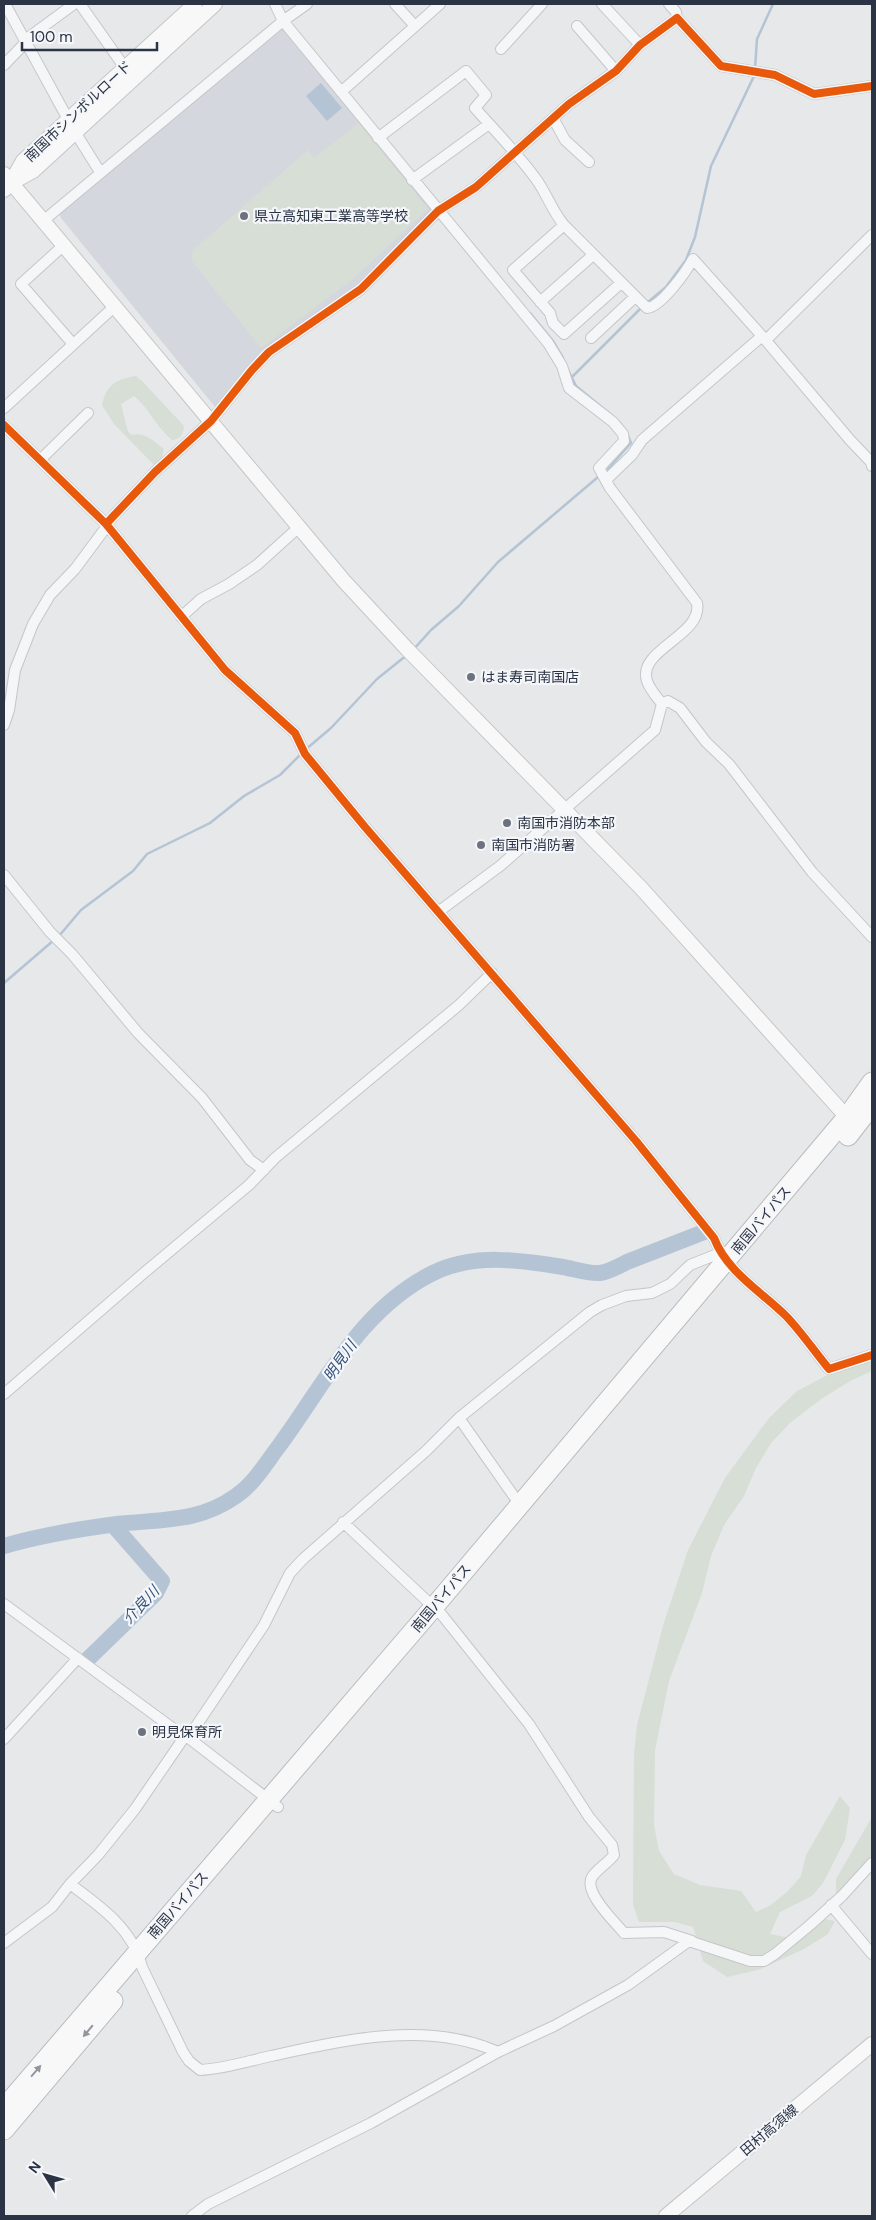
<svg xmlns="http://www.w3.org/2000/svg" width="876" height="2220" viewBox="0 0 876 2220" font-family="'DM Sans','Noto Sans JP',sans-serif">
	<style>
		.built { fill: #d4d7dd }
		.green { fill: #d6ded6 }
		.water { fill: #b4c4d5 }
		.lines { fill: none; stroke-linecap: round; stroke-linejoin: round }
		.stream { stroke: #b4c4d5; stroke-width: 2.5 }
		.river { stroke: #b4c4d5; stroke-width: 16 }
		.street-casing { stroke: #c4c6c8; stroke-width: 12 }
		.secondary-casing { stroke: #c4c6c8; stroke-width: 16 }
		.highway-casing { stroke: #b8bbbf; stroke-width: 21 }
		.street { stroke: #f5f6f7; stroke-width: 10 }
		.secondary { stroke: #f8f8f8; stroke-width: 14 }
		.highway { stroke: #f8f8f8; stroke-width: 19 }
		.cycleway-casing { stroke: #f4f6f9; stroke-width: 11 }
		.cycleway { stroke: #e8590c; stroke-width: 8 }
		.oneway { fill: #92969e }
		.poi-dot { fill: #6c737f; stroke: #f4f6f9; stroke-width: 2 }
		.labels { text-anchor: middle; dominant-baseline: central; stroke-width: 4.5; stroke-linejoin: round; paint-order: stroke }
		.street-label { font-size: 14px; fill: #2b3445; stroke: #f4f6f9 }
		.poi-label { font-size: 14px; fill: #2b3445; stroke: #f4f6f9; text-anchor: start }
		.water-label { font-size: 15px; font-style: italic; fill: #34527a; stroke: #f4f6f9 }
	</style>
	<rect width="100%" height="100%" fill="#e6e8ea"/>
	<path class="built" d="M283 26 432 209 359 283 262 350 216 408 61 218 59 212Z"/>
	<path class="green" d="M359 123 428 209 353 279 261 348 191 260 193 250 308 150 314 158Z
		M136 376 142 381 184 426C183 435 180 439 172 440 156 427 149 408 134 396L121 404 128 432 132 435C145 432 154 441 164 449L161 463 154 465 114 424 102 405C107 384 115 380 136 376Z
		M872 1352V1371L852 1380 824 1397 791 1422 771 1443 756 1468 744 1496 724 1525 711 1556 702 1593 669 1681 655 1750 654 1825 659 1851 674 1874 700 1885 741 1891 756 1912 771 1905 788 1891 801 1876 806 1855 840 1796 850 1808 845 1840 823 1883 812 1896 780 1912 770 1934 790 1938 820 1918 835 1921 828 1934 804 1949 758 1970 727 1977 703 1961 693 1927 675 1922H639L633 1904 634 1756 637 1725 663 1626 688 1550 725 1478 769 1418 797 1391Z
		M872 1817V1869L836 1898V1879Z"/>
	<path class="water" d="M321 83 342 108 327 121 306 96Z"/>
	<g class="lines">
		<path class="stream" d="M755 69 757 39 773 4
			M647 303 666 287 686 260 695 237 711 166 755 74
			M530 313 553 341 563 358
			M568 370 576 386 616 419
			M572 377 641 308
			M608 469 631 443 626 431 620 423
			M413 650 431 630 459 606 498 562 598 477
			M305 750 331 728 377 679 407 655
			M59 936 81 910 133 871 147 854 210 823 244 796 280 775 301 754
			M4 983 54 940"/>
		<path class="river" d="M4 1546C41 1535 79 1529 117 1524 161 1519 198 1523 236 1496 254 1484 266 1463 279 1446 325 1384 360 1309 433 1273 474 1253 520 1260 563 1267 574 1269 589 1274 600 1273 608 1272 619 1266 627 1262 652 1252 678 1242 704 1232
			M87 1660 156 1593 162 1581 113 1525"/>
		<g class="street-casing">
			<path id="street" d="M5 4 75 132 100 172
				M80 4 125 68
				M275 4 283 21 548 343 562 366 569 388 613 422 623 434 624 441 599 468 610 488 697 603C703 636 637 649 647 681 650 690 657 697 662 704
				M395 4 415 26
				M602 4 640 45
				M669 4 676 12 677 18
				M577 26 616 71
				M25 40 74 4
				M501 49 542 4
				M4 65 26 42
				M341 92 440 4
				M553 118 565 140 589 162
				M378 138 466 71 486 95 475 108C495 131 518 154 536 179 547 194 552 211 564 225L647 308C661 307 686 272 693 259L762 336 850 440 871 462 872 466
				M412 180 489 124
				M43 221 283 21 307 4
				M564 225 513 270 550 313 553 323 564 334 621 283
				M64 245 21 284 73 344
				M540 302 593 255
				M591 338 635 297
				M766 340 872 235
				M4 408 115 306
				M4 425 106 524 225 670 295 733 305 754 365 827 636 1141 714 1238C727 1272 762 1292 787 1317 802 1333 815 1352 829 1369L872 1355
				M40 460 88 413
				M606 480 632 455 642 440 762 336
				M106 524 155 472 211 421 252 370 269 352 361 289 438 211 476 187 569 104 616 71 640 45 677 18 721 66 775 75 814 94 872 86
				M181 617 201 599 229 584 257 565 299 527
				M4 725 9 710 15 670 33 624 50 595 75 569 107 526
				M4 875 50 932 72 954 138 1033 202 1098 250 1160 264 1170
				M438 912 500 866 655 730 662 704 668 701 680 708 706 742 729 764 812 872 872 937
				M4 1394 145 1272 249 1185 275 1158 459 1005 492 973
				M459 1418 520 1505
				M343 1522 442 1615 529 1724 589 1817 612 1845 614 1855C608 1863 597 1869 592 1877 583 1892 615 1922 624 1933L664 1932 692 1941
				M4 1604 182 1735 190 1739 278 1807
				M188 1738 264 1625 290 1573 303 1559 426 1451 459 1418 590 1312 602 1305 626 1296 652 1293 670 1284 690 1265 720 1253
				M4 1739 78 1658
				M70 1884C100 1906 133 1929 142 1967L183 2052 189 2061 200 2070C224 2069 248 2061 271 2056 344 2040 427 2020 498 2052
				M831 1905 872 1954
				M4 1943 52 1907 70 1884 98 1855 135 1809 185 1736
				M192 2216 208 2204 371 2123 498 2052 554 2026 628 1985 689 1941 750 1961H764L775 1954 810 1925 842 1896 872 1863"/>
		</g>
		<g class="secondary-casing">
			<path id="secondary" d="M4 174 344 581 407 649 641 888 853 1124
				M11 182 23 161 195 4
				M4 190 11 183 33 171 215 4
				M666 2216 872 2044"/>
		</g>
		<g class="highway-casing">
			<path id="highway" d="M848 1136 872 1105
				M4 2108 433 1608 847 1117 872 1082
				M4 2130 113 2001"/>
		</g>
		<use href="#street" class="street"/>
		<use href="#secondary" class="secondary"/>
		<use href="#highway" class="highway"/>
		<g class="cycleway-casing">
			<path id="cycleway" d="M4 425 106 524 225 670 295 733 305 754 365 827 636 1141 714 1238C727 1272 762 1292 787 1317 802 1333 815 1352 829 1369L872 1355
				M106 524 155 472 211 421 252 370 269 352 361 289 438 211 476 187 569 104 616 71 640 45 677 18 721 66 775 75 814 94 872 86"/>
		</g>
		<use href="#cycleway" class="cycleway"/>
	</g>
	<defs><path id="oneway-solid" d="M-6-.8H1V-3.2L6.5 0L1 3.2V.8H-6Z" transform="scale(1.25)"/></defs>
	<g class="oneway">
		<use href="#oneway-solid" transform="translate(88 2031) rotate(130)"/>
		<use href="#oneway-solid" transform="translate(36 2071) rotate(-49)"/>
	</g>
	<g class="poi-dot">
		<circle cx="244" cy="216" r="5"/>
		<circle cx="471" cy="677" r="5"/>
		<circle cx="507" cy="823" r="5"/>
		<circle cx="481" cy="845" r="5"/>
		<circle cx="142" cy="1732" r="5"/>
	</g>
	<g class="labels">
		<g class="street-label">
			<text transform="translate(78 111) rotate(-43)">南国市シンボルロード</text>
			<text transform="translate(761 1220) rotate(-50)">南国バイパス</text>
			<text transform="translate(441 1598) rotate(-50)">南国バイパス</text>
			<text transform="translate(178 1905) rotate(-49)">南国バイパス</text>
			<text transform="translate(769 2130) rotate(-40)">田村高須線</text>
		</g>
		<g class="poi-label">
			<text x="254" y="216">県立高知東工業高等学校</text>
			<text x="481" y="677">はま寿司南国店</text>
			<text x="517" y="823">南国市消防本部</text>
			<text x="491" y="845">南国市消防署</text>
			<text x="152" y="1732">明見保育所</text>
		</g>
		<g class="water-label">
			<text transform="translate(340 1361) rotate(-55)">明見川</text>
			<text transform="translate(141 1605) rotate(-47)">介良川</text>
		</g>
	</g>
	<rect width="876" height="2220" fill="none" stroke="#2b3445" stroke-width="10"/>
	<g transform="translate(45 2175) rotate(307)" stroke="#f4f6f9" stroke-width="4" paint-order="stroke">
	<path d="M0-4L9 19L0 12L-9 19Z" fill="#2b3445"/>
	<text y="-8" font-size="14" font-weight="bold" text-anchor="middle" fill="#2b3445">N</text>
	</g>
	<path d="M22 42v8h135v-8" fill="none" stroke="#2b3445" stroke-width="2.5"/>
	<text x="30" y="42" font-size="15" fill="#2b3445" stroke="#f4f6f9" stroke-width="4" paint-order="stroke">100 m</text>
</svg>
